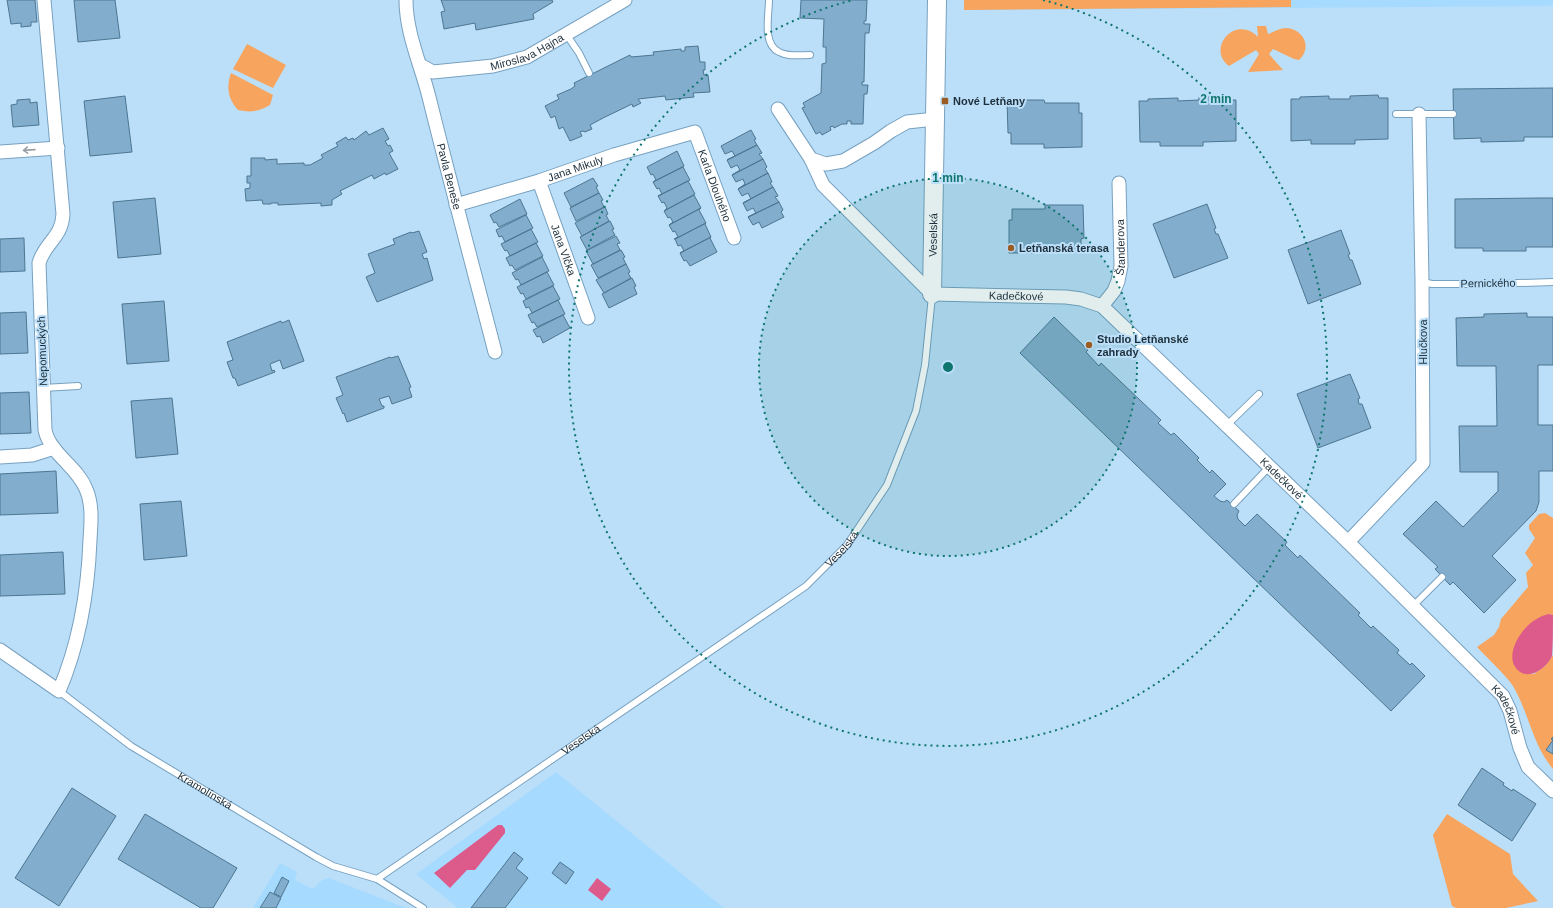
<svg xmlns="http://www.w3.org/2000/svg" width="1553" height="908" viewBox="0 0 1553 908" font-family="Helvetica,sans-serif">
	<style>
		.built { fill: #a6daff }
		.green { fill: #f6a45e }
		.water { fill: #dd5b8b }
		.building { fill: #82adcc; stroke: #4c7692 }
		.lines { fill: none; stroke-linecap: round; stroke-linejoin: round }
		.lane-casing { stroke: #77a1c0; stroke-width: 8 }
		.street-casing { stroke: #77a1c0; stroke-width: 15 }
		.secondary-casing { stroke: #77a1c0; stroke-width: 20 }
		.lane { stroke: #fff; stroke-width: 6 }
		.street { stroke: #fff; stroke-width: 13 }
		.secondary { stroke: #fff; stroke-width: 18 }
		.oneway { stroke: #99a1a7 }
		.ring { fill: none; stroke: #0f766e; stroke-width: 2; stroke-dasharray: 2 4 }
		.poi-dot { fill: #9b5d23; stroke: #bcdff9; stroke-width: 1.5 }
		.labels { text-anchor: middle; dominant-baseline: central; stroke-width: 4; stroke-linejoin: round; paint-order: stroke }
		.street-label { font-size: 11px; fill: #1d2f3b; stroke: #bcdff9 }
		.poi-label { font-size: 11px; font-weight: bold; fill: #1d2f3b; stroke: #bcdff9; text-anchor: start }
		.centre { fill: #0f766e; stroke: #bcdff9; stroke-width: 2 }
		.ring-label { font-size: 12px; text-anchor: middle; font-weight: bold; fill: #0f766e; stroke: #bcdff9; stroke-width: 4; stroke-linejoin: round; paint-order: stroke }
	</style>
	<rect width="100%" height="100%" fill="#bcdff9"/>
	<path class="built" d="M964 0H1553V6L964 10Z
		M556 772 724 908H458L416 874Z
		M280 863 297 872 295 880 313 889 322 880 329 878 406 908H253Z"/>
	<path class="green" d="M964 0H1291V7L964 10Z
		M1257 26H1266L1268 34C1274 32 1280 28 1286 28 1303 29 1313 47 1299 60L1294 59 1273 49 1269 54 1283 70 1248 72 1259 54 1256 50 1229 66C1210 53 1226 24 1247 30 1251 31 1255 34 1258 37Z
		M247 44 286 65 273 88 233 69Z
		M231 73 273 95 270 105C259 111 251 113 238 110 228 99 226 87 231 73Z
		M1545 513 1553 518V615L1549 614 1523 673 1534 674 1545 666 1553 655V769C1532 744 1529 713 1513 686 1505 674 1487 658 1477 647L1494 635 1499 627 1501 619 1528 587 1526 573 1533 565 1525 553 1535 538 1529 529V525L1539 514Z
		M1447 814 1510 854 1513 874 1538 901 1506 908H1456L1452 906 1433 835Z"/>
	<path class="water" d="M1549 614 1553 615C1553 624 1553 650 1552 656 1546 670 1524 684 1514 665 1507 650 1523 627 1535 620 1539 617 1544 615 1549 614Z
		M498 825H502L505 829V833L475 870H467L450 888 434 873Z
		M597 878 611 889 602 901 588 890Z"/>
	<path class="building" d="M7 0H35L37 22H31V26L21 27V23L11 24Z
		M74 0H115L120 38 78 42Z
		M441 0H552L553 2 533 14 534 19 476 30 475 23 444 29 441 12 445 11Z
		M801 0H867L866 21H864V24H870L869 33H865L864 82H862V85H868L867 94H864L863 124H851V121H847V124H842L834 128 833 126 830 127 831 130 822 135 820 132 816 134 802 108 805 107 803 103 821 93 822 64 826 63V47H823L824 19 800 18Z
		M698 46 700 62H705V70H703L704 75H708L710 92 693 93 694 97 666 100 665 96 638 99 641 103 633 107 632 104 603 118 590 125 592 129 585 132 583 131 580 132 582 136 570 141 563 127 559 129 555 116 551 118 545 106 559 99 557 95 571 89 575 86 574 83 630 55 631 57 654 55 653 52 681 49V51H685V47Z
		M1553 88V137H1524V141L1481 142V138L1454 139 1453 89Z
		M1378 95 1379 98H1388V139L1355 140V144H1311V140L1291 141V99H1300V97L1329 96V99H1350V96Z
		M125 96 132 152 90 156 84 101Z
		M1199 97H1227V100H1236V141L1203 142V146H1160V142H1140L1139 101H1148V99L1178 98V101L1199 100Z
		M30 99V103L37 102 39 125 13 127 11 105 17 104V100Z
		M1007 100H1044L1045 103H1079V113H1082V147L1044 148V144H1011V133H1008Z
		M383 128 389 139 385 141 388 146 390 145 393 151 389 153 398 169 386 175 385 173 374 179 372 175 340 191 342 194 332 200V205L321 206V203L278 205V203H271V204H263L262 200 246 201 245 189 250 188V183H247V176H251V158H265V160L277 159V164L304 163V165H310L323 158 321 155 338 146 336 143 346 137 348 140 353 138 354 140 366 131 369 135Z
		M751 130 756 139 754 140 757 145 727 160 735 156 732 151 725 154 721 146Z
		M757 145 762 153 759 154 763 159 732 175 740 170 737 165 731 168 727 160Z
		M677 151 684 166 653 182 656 180 653 174 651 175 647 167Z
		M763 159 767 167 765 169 768 173 738 189 745 184 743 179 736 182 732 175Z
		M683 167 690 180 658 196 662 194 659 188 657 189 653 182Z
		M768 173 772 182 770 183 773 187 743 203 751 199 748 193 742 196 738 189Z
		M593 178 598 186 596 187 599 193 571 207 564 193Z
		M688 181 695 194 664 211 667 208 664 202 662 203 658 196Z
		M773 187 778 196 775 197 779 202 748 217 756 213 753 208 747 211 743 203Z
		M599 193 603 200 601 201 604 207 576 221 570 208Z
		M694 195 701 208 669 225 673 222 670 217 668 218 664 211Z
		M155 198 161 254 118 258 113 202Z
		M1540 198H1553V247H1526V251H1483V248H1455V199Z
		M520 199 527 214 499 227 496 222 494 223 490 215Z
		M779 202 783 210 781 212 784 217 762 228 759 222 753 225 748 217Z
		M1207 204 1216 228 1214 229 1216 234H1218L1228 258 1174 278 1153 224Z
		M1045 205H1083L1084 238 1081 239V249L1065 248 1046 250 1047 253H1009V220H1012V209H1045Z
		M605 207 608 214 606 215 609 221 582 236 575 223Z
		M701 208 699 210 706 223 675 239H674L678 237 675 231 673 232 669 225Z
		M526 215 533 228 505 242 502 236 499 237 496 230Z
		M610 221 614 229 612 230 615 235 587 250 580 237Z
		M706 223 705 224 711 237 680 253 684 251 681 245 678 246 675 239Z
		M531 229 538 242 510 256 507 250 505 251 501 244Z
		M1341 230 1350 254 1348 255 1350 260H1352L1361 284 1308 304 1288 250Z
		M419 231 427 252 422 254 424 259 427 258 433 280 377 302 366 277 375 273 368 254 395 244 393 239 411 232 412 233Z
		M616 236 620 243 617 244 620 250 593 264 586 251Z
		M711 237 710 238 717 252 690 266 686 260 684 261 680 253Z
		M24 238 25 271 0 272V239Z
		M536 243 543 256 515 270 512 265 510 266 506 258Z
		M621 250 625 257 623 258 626 264 598 278 591 265Z
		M542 257 549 271 521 285 518 279 516 280 512 273Z
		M626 264 630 272 628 273 631 278 604 293 596 280Z
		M547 272 554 285 526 299 523 293 521 294 517 287Z
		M632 278 636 286 634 287 637 294 609 308 602 294Z
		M553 286 560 299 532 313 529 307 526 308 523 301Z
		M558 300 565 314 537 327 534 322 532 323 528 315Z
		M164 301 169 361 127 364 122 304Z
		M26 312 28 353 0 354V313Z
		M1527 313V317H1553V365H1538V425H1553V471H1539V502L1536 511 1492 556 1516 580 1484 613 1453 582 1450 585 1435 569 1438 567 1403 534 1436 501 1463 527 1498 491V472H1460L1459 426H1497L1496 366H1457L1456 318 1484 317V314Z
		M563 315 570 328 543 343 540 336 537 337 533 330Z
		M1054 317 1088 350 1086 352 1099 366 1101 363 1161 420 1158 423 1171 435 1174 433 1199 458 1197 460 1210 473 1212 470 1226 484 1214 496 1220 501 1224 502 1227 500 1239 511 1237 515 1238 519 1245 526 1257 514 1287 542 1285 545 1298 558 1300 555 1360 613 1358 615 1371 628 1373 626 1399 650 1397 653 1410 665 1412 663 1425 676 1391 711 1020 353Z
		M289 320 304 361 283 369 280 360 270 364 272 371 274 370 275 372 238 386 235 378H233L227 362 233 360 227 342 281 321 282 323Z
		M398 356 411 387 409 388 412 397 392 404 389 396 379 399 382 406H384V408L347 422 344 413 343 414 336 398 343 395 336 377 390 357 391 358Z
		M1350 374 1360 398 1358 399 1359 404H1362L1371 428 1318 448 1297 394Z
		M29 392 31 433 0 434V393Z
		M172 398 178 454 136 458 131 401Z
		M56 471 58 513 0 515V474Z
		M181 501 187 556 144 560 140 504Z
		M63 552 65 594 0 596V555Z
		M1553 737V754L1546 750 1553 740 1551 739Z
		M1482 768 1504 783 1503 785 1512 791 1513 789 1536 804 1512 841 1458 805Z
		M72 788 116 816 59 906 15 878Z
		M145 814 237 868 213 908H201L118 859Z
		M514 852 523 859 516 868 528 878 505 908H471Z
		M560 862 574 872 566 884 552 873Z
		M282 877 289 881 281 897 274 893Z
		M270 892 281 898 276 908H260Z"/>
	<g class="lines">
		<g class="lane-casing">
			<g id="lane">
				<path d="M769 0C769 15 762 44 779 52 788 57 800 55 810 55"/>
				<path d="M566 34 579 53 589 73"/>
				<path d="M1396 114H1453"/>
				<path d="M1422 282 1432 284H1489L1553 282"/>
				<path d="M43 388 78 386"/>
				<path d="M1227 425 1259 394"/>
				<path d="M1234 504 1270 466"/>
				<path d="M1413 606 1442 577"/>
				<path id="s1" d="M59 691 131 746 316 857 333 866 377 879 423 908"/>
				<path id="s2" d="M377 879 806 586 847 545 887 485 916 411 925 365 932 296"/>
			</g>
		</g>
		<g class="street-casing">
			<g id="street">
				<path id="s3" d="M406 0C406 33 421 65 429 97 450 182 473 267 495 352"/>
				<path id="s4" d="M420 65 433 72 493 66 527 57 625 0"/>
				<path d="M778 109 811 159 826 164 843 161 874 143 891 131 907 122 935 119"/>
				<path d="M0 152 58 148"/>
				<path id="s5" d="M811 159 823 185 932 294 1066 297 1081 299 1102 306 1348 542 1503 696 1510 711 1520 748 1528 767 1553 791"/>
				<path id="s6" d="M539 181 588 318"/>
				<path id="s7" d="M456 205 539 181 614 155 695 132 734 238"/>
				<path id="s8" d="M1102 306 1114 291 1118 281 1121 266 1119 183"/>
				<path d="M0 457 32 455 54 448"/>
				<path d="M1348 542 1423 463 1422 282 1419 114"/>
				<path d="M0 650 59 691C80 642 88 592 90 540 91 523 93 505 86 489 77 466 50 454 45 430L39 263C45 242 62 238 63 214L44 0"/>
			</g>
		</g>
		<g class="secondary-casing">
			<g id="secondary">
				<path id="s9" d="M932 294 937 0"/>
			</g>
		</g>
		<use href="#lane" class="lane"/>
		<use href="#street" class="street"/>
		<use href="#secondary" class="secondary"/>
	</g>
	<defs><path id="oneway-shaft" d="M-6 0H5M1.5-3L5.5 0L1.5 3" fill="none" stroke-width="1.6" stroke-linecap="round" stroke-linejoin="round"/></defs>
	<use class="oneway" href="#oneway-shaft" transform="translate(29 150) rotate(176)"/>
	<circle cx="948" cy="367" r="189" fill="#0f766e" fill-opacity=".12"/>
	<g class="ring">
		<circle cx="948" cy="367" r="189"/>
		<path d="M1043 0A379 379 0 1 1 853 0"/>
	</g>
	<g class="poi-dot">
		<rect x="941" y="97" width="8" height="8" rx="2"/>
		<circle cx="1011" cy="248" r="4"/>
		<circle cx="1089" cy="345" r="4"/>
	</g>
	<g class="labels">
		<g class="street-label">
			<text stroke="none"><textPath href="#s4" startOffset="112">Miroslava Hajna</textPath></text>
			<text stroke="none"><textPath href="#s7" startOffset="125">Jana Mikuly</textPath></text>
			<text stroke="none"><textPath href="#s3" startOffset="182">Pavla Beneše</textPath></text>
			<text stroke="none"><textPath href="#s7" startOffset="307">Karla Dlouhého</textPath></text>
			<text stroke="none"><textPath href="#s9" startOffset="59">Veselská</textPath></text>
			<text stroke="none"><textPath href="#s8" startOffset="64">Štanderova</textPath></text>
			<text stroke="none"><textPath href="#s6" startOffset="73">Jana Vlčka</textPath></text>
			<text transform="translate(1488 283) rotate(-1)">Pernického</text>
			<text stroke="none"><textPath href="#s5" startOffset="267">Kadečkové</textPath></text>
			<text transform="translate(1423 342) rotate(-90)">Hlučkova</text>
			<text transform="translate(42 351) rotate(-92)">Nepomuckých</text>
			<text stroke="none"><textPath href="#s5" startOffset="603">Kadečkové</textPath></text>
			<text stroke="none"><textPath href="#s2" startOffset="571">Veselská</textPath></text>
			<text stroke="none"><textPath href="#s5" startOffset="927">Kadečkové</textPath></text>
			<text stroke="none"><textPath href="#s2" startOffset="247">Veselská</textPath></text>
			<text stroke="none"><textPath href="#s1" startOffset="177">Kramolínská</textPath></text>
		</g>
		<g class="poi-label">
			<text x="953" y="101">Nové Letňany</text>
			<text x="1019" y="248">Letňanská terasa</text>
			<text x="1097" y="339">Studio Letňanské<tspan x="1097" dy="13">zahrady</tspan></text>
		</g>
	</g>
	<circle cx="948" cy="367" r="6" class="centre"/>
	<g class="ring-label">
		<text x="1216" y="103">2 min</text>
		<text x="948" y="182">1 min</text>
	</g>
</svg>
